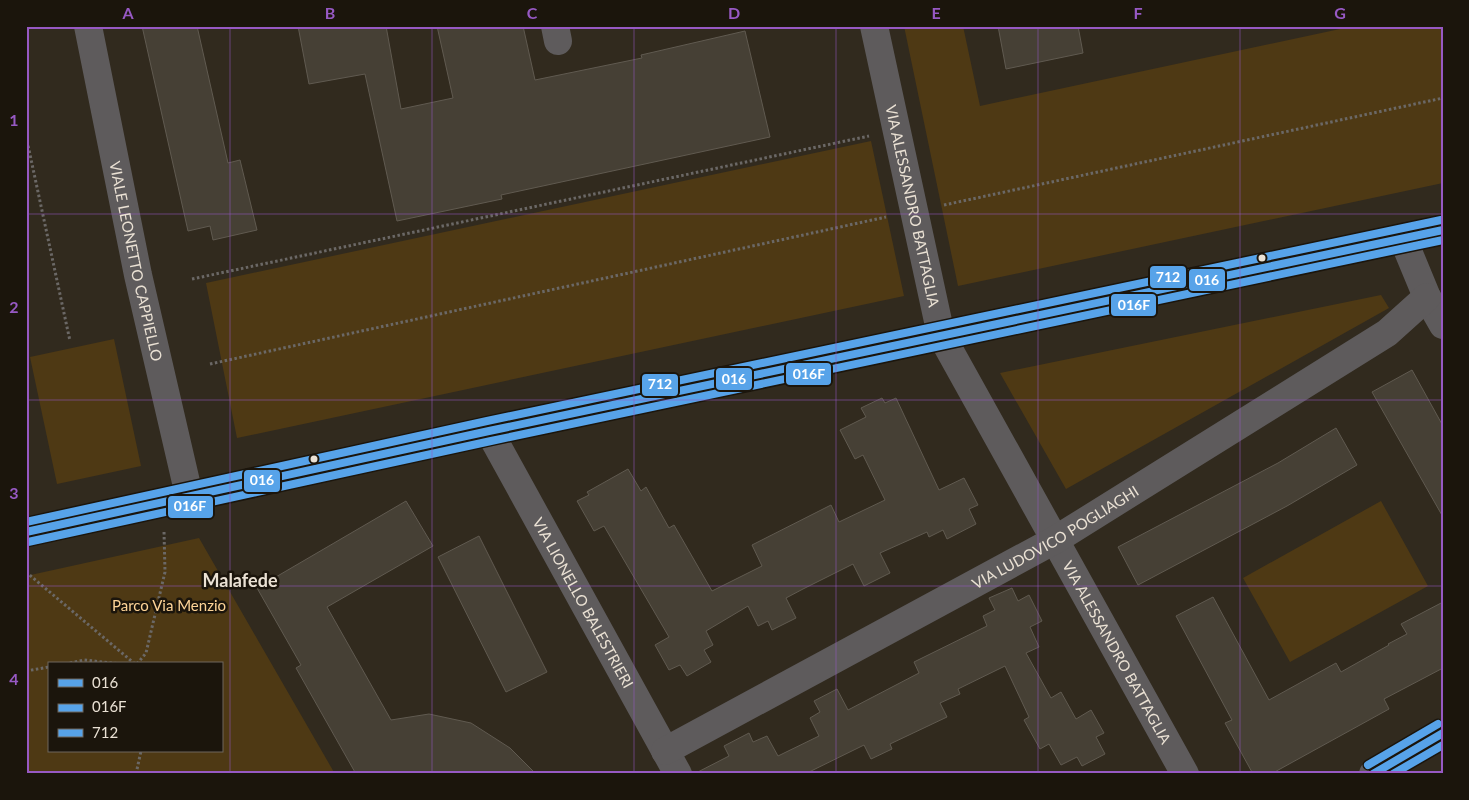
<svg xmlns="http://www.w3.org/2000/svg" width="1469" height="800" viewBox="0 0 1469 800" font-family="Lato,sans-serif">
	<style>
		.green { fill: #4e3914; fill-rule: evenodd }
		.building { fill: #464035; stroke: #605a50 }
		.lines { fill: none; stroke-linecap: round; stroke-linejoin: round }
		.path { stroke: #6b6866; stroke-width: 3; stroke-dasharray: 2.5 2.5; stroke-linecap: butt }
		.street { stroke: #5e5b5c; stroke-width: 28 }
		.bus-1-casing { stroke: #1b150c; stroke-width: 11 }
		.bus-2-casing { stroke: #1b150c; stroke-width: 11 }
		.bus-3-casing { stroke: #1b150c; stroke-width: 11 }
		.bus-1 { stroke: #57a3e9; stroke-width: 8 }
		.bus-2 { stroke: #57a3e9; stroke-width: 8 }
		.bus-3 { stroke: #57a3e9; stroke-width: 8 }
		.grid { fill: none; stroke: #9759c4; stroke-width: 1; stroke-opacity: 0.55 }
		.bus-dot { fill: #eae1d4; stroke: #1b150c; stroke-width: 2 }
		.labels { text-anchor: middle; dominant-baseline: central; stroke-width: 5; stroke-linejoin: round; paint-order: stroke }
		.street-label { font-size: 15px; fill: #eae1d4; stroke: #1b150c }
		.park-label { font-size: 15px; fill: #fed497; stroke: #1b150c }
		.quarter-label { font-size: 18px; font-weight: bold; fill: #eae1d4; stroke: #1b150c }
		.line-badge { stroke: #1b150c; stroke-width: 2 }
		.badge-label { font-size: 14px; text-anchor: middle; font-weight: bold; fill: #fff }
		.neatline { fill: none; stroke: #9759c4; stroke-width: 2 }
		.grid-label { font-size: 16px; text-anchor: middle; font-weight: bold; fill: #9759c4 }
	</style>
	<rect width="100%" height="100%" fill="#312a1e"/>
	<path class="green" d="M904 26H963L980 106 1354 26H1443V183L958 286Z
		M871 141 904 296 237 438 206 283Z
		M1381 295 1389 308 1066 489 1000 373Z
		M114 339 141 466 57 484 30 357Z
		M1381 501 1428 586 1290 662 1243 578Z
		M199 538 335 774H26V576ZM49 664H221V751H49Z"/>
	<path class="building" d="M142 26H197L228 163 240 160 257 230 213 240 210 226 188 231Z
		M298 26H386L401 109 453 98 437 26H523L535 80 642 58 641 55 745 31 770 137 501 195 502 199 397 221 365 74 309 84Z
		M998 26H1078L1083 53 1006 69Z
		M1412 370 1443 426V517L1372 392Z
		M882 398 885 403 896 398 939 490 964 478 978 505 969 509 976 524 947 539 943 530 929 537 927 532 880 553 890 573 864 586 853 564 803 589 786 598 796 618 772 630 768 621 758 626 748 606 706 631 713 645 704 650 711 662 687 676 680 665 669 670 655 645 669 637 604 526 594 531 577 501 589 495 587 492 628 469 641 491 646 487 669 528 674 525 712 591 762 566 752 545 831 505 839 522 885 500 863 455 855 459 840 430 866 417 861 408Z
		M1336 428 1357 465 1287 506 1138 585 1118 547 1278 463Z
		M406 501 433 546 327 607 391 720 429 714 471 723 510 748 536 774H356L296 668 301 665 257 588Z
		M479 536 547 672 506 692 438 557Z
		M1012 588 1018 601 1029 595 1042 621 1030 627 1039 647 1026 653 1051 698 1061 692 1076 719 1091 710 1104 733 1096 737 1105 754 1082 766 1077 757 1061 765 1049 744 1040 749 1024 720 1029 717 1005 666 958 689 960 694 940 703 947 717 890 744 892 749 871 759 864 745 805 774H694L729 756 724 746 749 733 753 742 767 736 778 756 819 736 810 718 820 712 814 701 837 689 848 710 919 673 914 662 987 626 983 616 995 610 989 598Z
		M1213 597 1269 700 1336 663 1341 672 1389 645 1388 644 1407 634 1401 624 1443 602V668L1384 699 1389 709 1271 774H1253L1225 723 1232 720 1176 616Z"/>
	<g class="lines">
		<path class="path" d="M26 136 70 341
			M944 205 1443 98
			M192 279 869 136
			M210 364 886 217
			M26 572 135 664
			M65 664 84 660 122 664
			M137 664 146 653 165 572 164 531
			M26 671 49 667
			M136 774 141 751"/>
		<g class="street">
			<path id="s1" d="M88 26 138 275 189 495"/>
			<path d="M555 26 558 41"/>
			<path id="s2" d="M874 26 941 335 1185 774"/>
			<path d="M1403 239 1427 297 1443 325"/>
			<path id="s3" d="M489 431 678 774"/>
			<path d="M26 532 489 431 1443 230"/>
			<path id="s4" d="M665 751 1055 540 1387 333 1427 297"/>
			<path d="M1373 774 1443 733"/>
		</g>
		<g class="bus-1-casing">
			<path id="bus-1" d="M26 532 489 431 1443 230
				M1373 774 1443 733"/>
		</g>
		<g class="bus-2-casing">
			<path id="bus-2" d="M28 542 491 441 1443 240
				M1393 774 1443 745"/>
		</g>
		<g class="bus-3-casing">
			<path id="bus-3" d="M26 522 487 421 1441 220
				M1368 765 1438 724"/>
		</g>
		<use href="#bus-1" class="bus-1"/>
		<use href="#bus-2" class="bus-2"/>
		<use href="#bus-3" class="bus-3"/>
	</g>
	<path class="grid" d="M230 26V774M432 26V774M634 26V774M836 26V774M1038 26V774M1240 26V774M26 214H1443M26 400H1443M26 586H1443"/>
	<g class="bus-dot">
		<circle cx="1262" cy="258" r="4.5"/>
		<circle cx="314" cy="459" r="4.5"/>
	</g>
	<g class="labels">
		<g class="street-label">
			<text stroke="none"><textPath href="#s2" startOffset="184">VIA ALESSANDRO BATTAGLIA</textPath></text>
			<text stroke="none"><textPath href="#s1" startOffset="240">VIALE LEONETTO CAPPIELLO</textPath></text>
			<text stroke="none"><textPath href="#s4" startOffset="445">VIA LUDOVICO POGLIAGHI</textPath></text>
			<text stroke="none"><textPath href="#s3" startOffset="196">VIA LIONELLO BALESTRIERI</textPath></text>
			<text stroke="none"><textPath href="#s2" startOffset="679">VIA ALESSANDRO BATTAGLIA</textPath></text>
		</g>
		<g class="park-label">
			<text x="169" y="605">Parco Via Menzio</text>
		</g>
		<g class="quarter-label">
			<text x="240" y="580">Malafede</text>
		</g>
	</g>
	<g class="line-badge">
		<rect x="1149" y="265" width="38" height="24" rx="5" fill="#57a3e9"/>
		<rect x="1188" y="268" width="38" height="24" rx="5" fill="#57a3e9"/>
		<rect x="1110" y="293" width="47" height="24" rx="5" fill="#57a3e9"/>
		<rect x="785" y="362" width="47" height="24" rx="5" fill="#57a3e9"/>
		<rect x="715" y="367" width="38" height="24" rx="5" fill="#57a3e9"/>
		<rect x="641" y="373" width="38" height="24" rx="5" fill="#57a3e9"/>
		<rect x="243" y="469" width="38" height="24" rx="5" fill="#57a3e9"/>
		<rect x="167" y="495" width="47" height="24" rx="5" fill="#57a3e9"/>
	</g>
	<g class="badge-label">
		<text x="1168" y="282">712</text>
		<text x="1207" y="285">016</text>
		<text x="1134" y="310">016F</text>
		<text x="809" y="379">016F</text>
		<text x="734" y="384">016</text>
		<text x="660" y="389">712</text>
		<text x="262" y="485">016</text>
		<text x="190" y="511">016F</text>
	</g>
	<rect width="1469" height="800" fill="none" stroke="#1b150c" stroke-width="55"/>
	<rect x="48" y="662" width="175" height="90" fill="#1b150c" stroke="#6e675c"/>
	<rect x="58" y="679" width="25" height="8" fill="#57a3e9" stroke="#6e675c"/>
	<text x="92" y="688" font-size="15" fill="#eae1d4">016</text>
	<rect x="58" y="704" width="25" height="8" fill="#57a3e9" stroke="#6e675c"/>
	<text x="92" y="712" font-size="15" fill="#eae1d4">016F</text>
	<rect x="58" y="729" width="25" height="8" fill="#57a3e9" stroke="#6e675c"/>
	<text x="92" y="738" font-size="15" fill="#eae1d4">712</text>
	<rect x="28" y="28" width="1414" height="744" class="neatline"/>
	<g class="grid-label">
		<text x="128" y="19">A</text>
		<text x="330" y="19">B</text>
		<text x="532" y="19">C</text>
		<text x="734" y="19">D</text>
		<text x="936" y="19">E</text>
		<text x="1138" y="19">F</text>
		<text x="1340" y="19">G</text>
		<text x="14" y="126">1</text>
		<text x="14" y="313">2</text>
		<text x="14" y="499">3</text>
		<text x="14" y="685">4</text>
	</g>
</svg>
